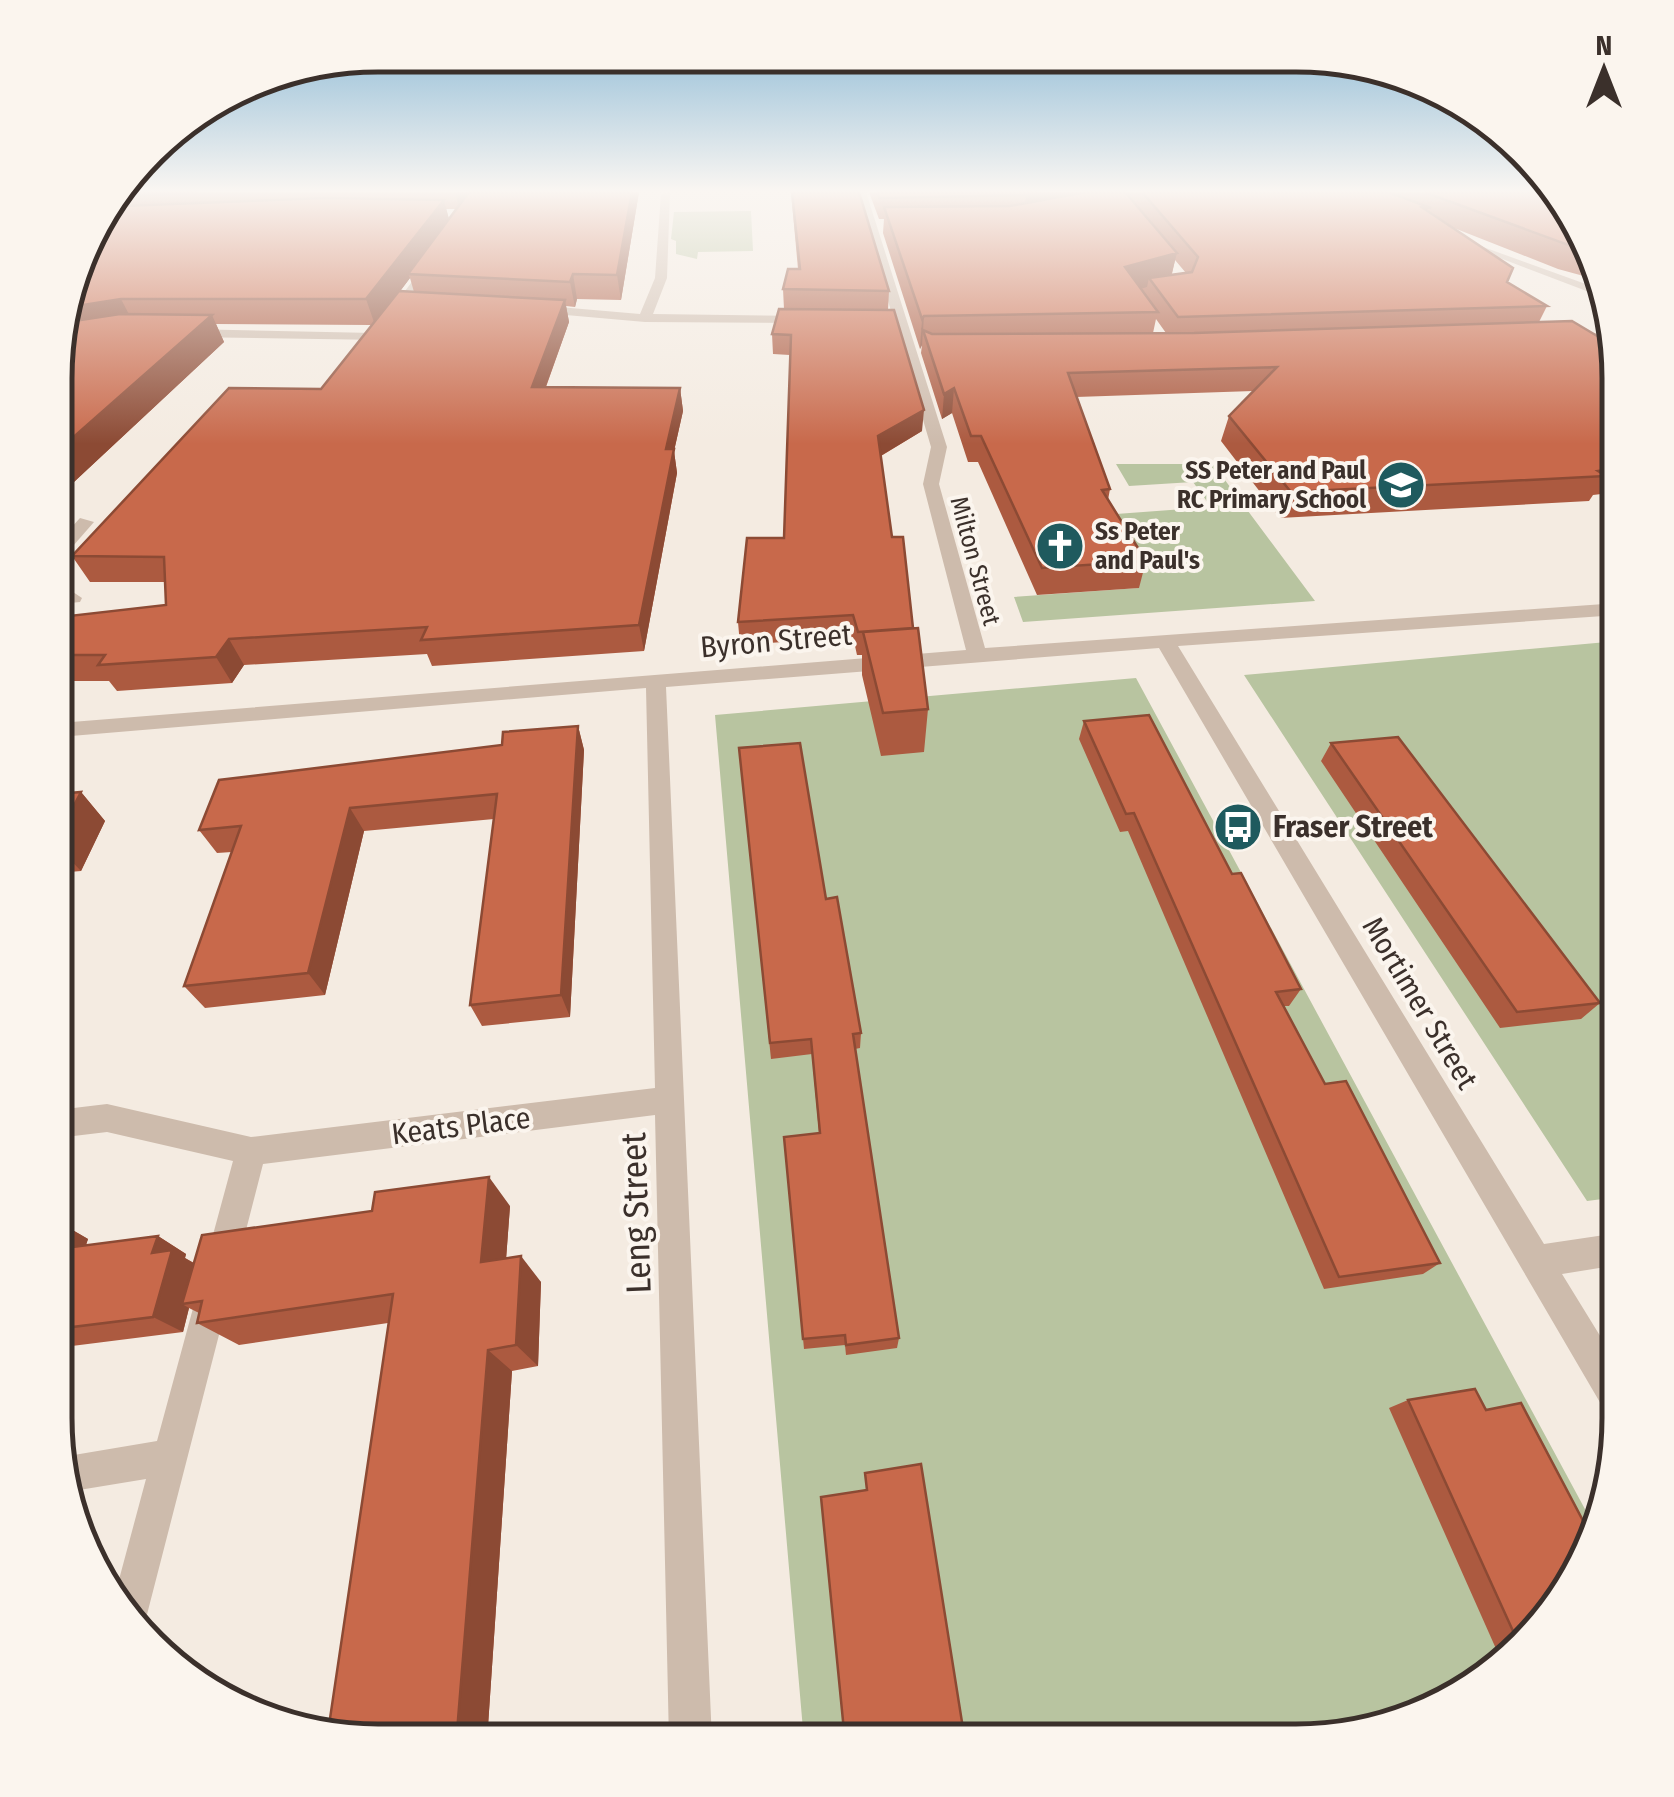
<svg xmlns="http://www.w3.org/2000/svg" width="1674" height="1797" viewBox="0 0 1674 1797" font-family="'Fira Sans Condensed',sans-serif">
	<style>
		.green { fill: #b8c4a0 }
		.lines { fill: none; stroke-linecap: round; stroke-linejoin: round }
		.minor { fill: #cdbbac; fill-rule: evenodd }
		.wall { fill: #ac5a40; fill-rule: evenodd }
		.shaded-wall { fill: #8c4a34 }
		.building { fill: #c8694b; stroke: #8c4a34; stroke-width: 2.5 }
		.labels { text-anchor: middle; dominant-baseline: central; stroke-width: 8; stroke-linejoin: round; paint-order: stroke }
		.far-poi-label { font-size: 25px; font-weight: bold; fill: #3b302b; stroke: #fbf5ee; text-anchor: end }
		.far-street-label { font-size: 25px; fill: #3b302b; stroke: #fbf5ee }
		.street-label { font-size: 30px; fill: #3b302b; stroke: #fbf5ee }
		.poi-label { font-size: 30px; font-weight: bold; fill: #3b302b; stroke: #fbf5ee; text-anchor: start }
		.near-street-label { font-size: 35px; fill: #3b302b; stroke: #fbf5ee }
		.rim { fill: none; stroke: #3b302b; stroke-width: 5 }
	</style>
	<rect width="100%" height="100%" fill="#f4ebe1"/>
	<path class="green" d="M751 211 753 251 698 252 697 259 676 254V241L671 239 674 212Z
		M1116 464H1213L1315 601 1023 622 1014 597 1138 588 1089 516 1211 507 1193 482 1129 486Z
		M1618 641V1197L1587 1201 1244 675Z
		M1136 678 1593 1524 1576 1580 1476 1687 1316 1741H804L715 715Z"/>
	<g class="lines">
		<path class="minor" d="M670 192 667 278 653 314 810 316 814 323 645 322 532 312 536 305 640 314 655 278 661 194Z
			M856 192H866L947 447 939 484 985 648 1618 603V615L1178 646 1544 1244 1618 1233V1265L1562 1274 1618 1365V1416L1605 1411 1159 648 666 687 712 1741H669L655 1115 263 1164 143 1630 113 1602 146 1479 73 1491 62 1457 157 1441 233 1161 107 1132 57 1138V1110L107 1104 251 1137 655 1088 646 688 59 737V723L966 650 923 484 931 447Z
			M1450 235 1594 287 1597 295 1450 239Z
			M428 260 438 262 383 340 186 337 180 333 186 329 374 333Z
			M1609 331 1612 339 1565 342 1559 338Z
			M80 518 94 522 66 554 60 555V540Z
			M60 593 73 592 82 598 80 602 60 604Z"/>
	</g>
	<path class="wall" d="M118 192H639L621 300 577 299 575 307 566 306 569 322 546 387 680 388 683 411 674 451 677 473 644 651 432 666 427 654 244 665 232 683 117 691 109 681H59L60 617 166 605 165 582H90L72 556 321 389 372 325 216 324 224 342 60 495 61 316 98 217ZM446 209H456L449 219ZM410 278 414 292 400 291Z
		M791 192H859L889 291 888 310 922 431 881 456 892 537 913 628 928 709 924 752 881 756 862 675V655H857L853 637 740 645 738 622 784 538 790 355 773 354 772 334 784 309 783 289 798 269Z
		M869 192H1558L1564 198 1591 278 1558 269 1454 228 1507 282 1547 306 1539 322 1618 358V492L1593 495 1589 501 1280 518 1221 441 1229 416 1253 391 1076 397 1110 489 1108 500 1146 561 1139 588 1037 595 978 462H968L952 413 942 419 921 353 922 345 920 349 883 233 884 219H879ZM1175 260 1186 273 1172 274ZM1156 319 1166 333H1153Z
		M1084 721 1232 874 1301 989 1289 1006H1283L1325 1084 1440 1263 1423 1274 1324 1289 1128 831 1120 832 1079 739Z
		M578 726 584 750 570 1017 482 1026 470 1005 494 819 364 831 325 995 205 1008 184 986 232 852 217 853 199 830 502 745Z
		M1331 743 1600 1003 1581 1019 1500 1028 1321 761Z
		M739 748 826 899 861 1033 860 1048 855 1049 899 1338 897 1348 846 1355 845 1345 804 1349 784 1137 819 1133 812 1054 771 1059Z
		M81 792 105 821 81 871 58 873 59 794Z
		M510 1206 506 1259 541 1282 538 1366 512 1371 488 1726 509 1722 508 1741H358L388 1323 239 1345 197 1323 199 1313 189 1308 183 1332 56 1348 57 1221 88 1239 86 1245 158 1236 186 1254 185 1258 194 1263Z
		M1408 1400 1486 1410 1576 1580 1501 1660 1389 1408Z"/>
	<path class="shaded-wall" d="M455 192H471L459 209Z
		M632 192H639L621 300 617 275Z
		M1036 192H1084L1023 216 1026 195Z
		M444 200 450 223 408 274 410 278 375 325 366 299Z
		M1177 253 1170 280 1149 278 1147 287 1119 295 1125 267Z
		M573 274 577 299 575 307 570 282Z
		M121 299 134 324 61 337V316L64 308Z
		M565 300 569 322 537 411 532 387Z
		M212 315 224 342 60 495V449Z
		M924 316 922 345 920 349 922 319Z
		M680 388 683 411 674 451 677 473 644 651 639 625 666 449Z
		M954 388 952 413 942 419 944 394Z
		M924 410 922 431 877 458 878 436Z
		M229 639 244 665 232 683 216 657Z
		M578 726 584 750 570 1017 561 995Z
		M81 792 105 821 81 871 59 848V834Z
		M350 808 364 831 325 995 308 973Z
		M489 1177 510 1206 504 1287 481 1262Z
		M57 1221 88 1239 78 1268 57 1257Z
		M158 1236 186 1254 185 1258 200 1267 182 1304 189 1308 183 1332 153 1317 152 1253Z
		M521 1256 541 1282 538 1366 516 1345Z
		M488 1350 512 1371 488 1726 509 1722 508 1741H479L457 1732Z"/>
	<path class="building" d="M118 192H196L115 197Z
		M469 192H632L617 275 573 274 570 282 408 274Z
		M792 192H859L889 291 783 289 788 269H800Z
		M877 192H1036L1026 195 879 198Z
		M1086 192H1125L1177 253 1125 267 1158 312 924 316 922 319 884 207 1010 206Z
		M1142 192H1388L1431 208 1420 206 1513 268 1507 282 1547 306 1178 317 1149 278 1192 272 1198 257Z
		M1424 192H1558L1564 198 1582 250Z
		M114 197 122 206 325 198 444 200 366 299H121L64 308 98 217Z
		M399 291 565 300 532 387 680 388 666 449H674L639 625 421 640 427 627 229 639 216 657 98 665 105 655H59L60 617 166 605 164 557 72 556 229 388 321 389Z
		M779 309 894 310 924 410 878 436 892 537H903L913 628 858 632 853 615 738 622 747 538H784L791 335 772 334Z
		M120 314 212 315 60 449 61 323Z
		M1572 321 1614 346 1618 358V468L1598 471 1606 476 1291 492 1229 416 1277 367 1068 373 1110 489 1102 490 1146 561 1042 568 981 436H971L954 388 944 394 923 330 932 334 1194 333Z
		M918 628 928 709 883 713 863 632Z
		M1149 715 1232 874 1241 873 1301 989 1276 992 1325 1084 1346 1081 1440 1263 1339 1277 1134 813 1126 814 1084 721Z
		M578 726 561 995 470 1005 497 794 350 808 308 973 184 986 241 826 199 830 219 780 502 745 503 732Z
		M1398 737 1600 1003 1517 1012 1331 743Z
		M800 743 826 899 837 897 861 1033 853 1034 899 1338 846 1345 845 1335 803 1339 784 1137 820 1133 811 1039 770 1043 739 748Z
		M81 792 59 834V794Z
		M489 1177 481 1262 521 1256 516 1345 488 1350 457 1732 480 1728 479 1741H358L328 1732 393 1294 197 1323 202 1301 182 1304 202 1235 372 1211 375 1192Z
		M158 1236 152 1253 172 1250 153 1317 56 1329 57 1249Z
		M1475 1389 1486 1410 1521 1403 1590 1534 1576 1580 1518 1642 1408 1400Z
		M921 1464 965 1741H845L821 1497 867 1490 865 1473Z"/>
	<linearGradient id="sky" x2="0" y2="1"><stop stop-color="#7eb2d2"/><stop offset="0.43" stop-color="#faf6f2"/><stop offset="1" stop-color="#faf6f2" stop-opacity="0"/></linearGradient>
	<rect width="1674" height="444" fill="url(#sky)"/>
	<defs>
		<g id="school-disc" transform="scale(2.5)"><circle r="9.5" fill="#1f5a5e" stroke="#fbf5ee"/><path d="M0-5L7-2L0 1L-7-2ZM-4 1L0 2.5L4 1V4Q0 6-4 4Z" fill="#fff"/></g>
		<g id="church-disc" transform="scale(2.5)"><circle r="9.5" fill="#1f5a5e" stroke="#fbf5ee"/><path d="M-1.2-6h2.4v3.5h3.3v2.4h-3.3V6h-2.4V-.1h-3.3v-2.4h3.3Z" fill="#fff"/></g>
		<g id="bus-disc" transform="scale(2.5)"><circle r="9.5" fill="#1f5a5e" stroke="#fbf5ee"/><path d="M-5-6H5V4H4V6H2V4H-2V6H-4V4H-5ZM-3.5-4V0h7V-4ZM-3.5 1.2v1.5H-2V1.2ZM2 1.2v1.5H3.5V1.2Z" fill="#fff"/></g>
	</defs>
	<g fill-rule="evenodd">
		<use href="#school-disc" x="1401" y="485"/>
		<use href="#church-disc" x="1060" y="546"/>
		<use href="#bus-disc" x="1238" y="827"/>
	</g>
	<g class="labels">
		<g class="far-poi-label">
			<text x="1366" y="471">SS Peter and Paul<tspan x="1366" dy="29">RC Primary School</tspan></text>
			<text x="1095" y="532" text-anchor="start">Ss Peter<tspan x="1095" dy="29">and Paul's</tspan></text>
		</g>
		<g class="far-street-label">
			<text transform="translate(975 561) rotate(75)">Milton Street</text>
		</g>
		<g class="street-label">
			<text transform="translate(776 641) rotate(-5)">Byron Street</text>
			<text transform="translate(1420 1003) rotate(59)">Mortimer Street</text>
			<text transform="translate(461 1126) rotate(-7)">Keats Place</text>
		</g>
		<g class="poi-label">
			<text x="1273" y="827">Fraser Street</text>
		</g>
		<g class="near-street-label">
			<text transform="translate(636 1213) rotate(-92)">Leng Street</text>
		</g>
	</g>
	<path d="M0 0H1674V1797H0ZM378 72H1296A306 306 0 0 1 1602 378V1418A306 306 0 0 1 1296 1724H378A306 306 0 0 1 72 1418V378A306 306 0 0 1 378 72Z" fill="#fbf5ee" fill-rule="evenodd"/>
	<path class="rim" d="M378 72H1296A306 306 0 0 1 1602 378V1418A306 306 0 0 1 1296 1724H378A306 306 0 0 1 72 1418V378A306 306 0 0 1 378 72Z"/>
	<g transform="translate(1604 70)" stroke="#fbf5ee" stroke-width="8" paint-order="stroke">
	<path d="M0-8L18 38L0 25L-18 38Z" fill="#3b302b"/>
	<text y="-15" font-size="28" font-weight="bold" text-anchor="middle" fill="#3b302b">N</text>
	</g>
</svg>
